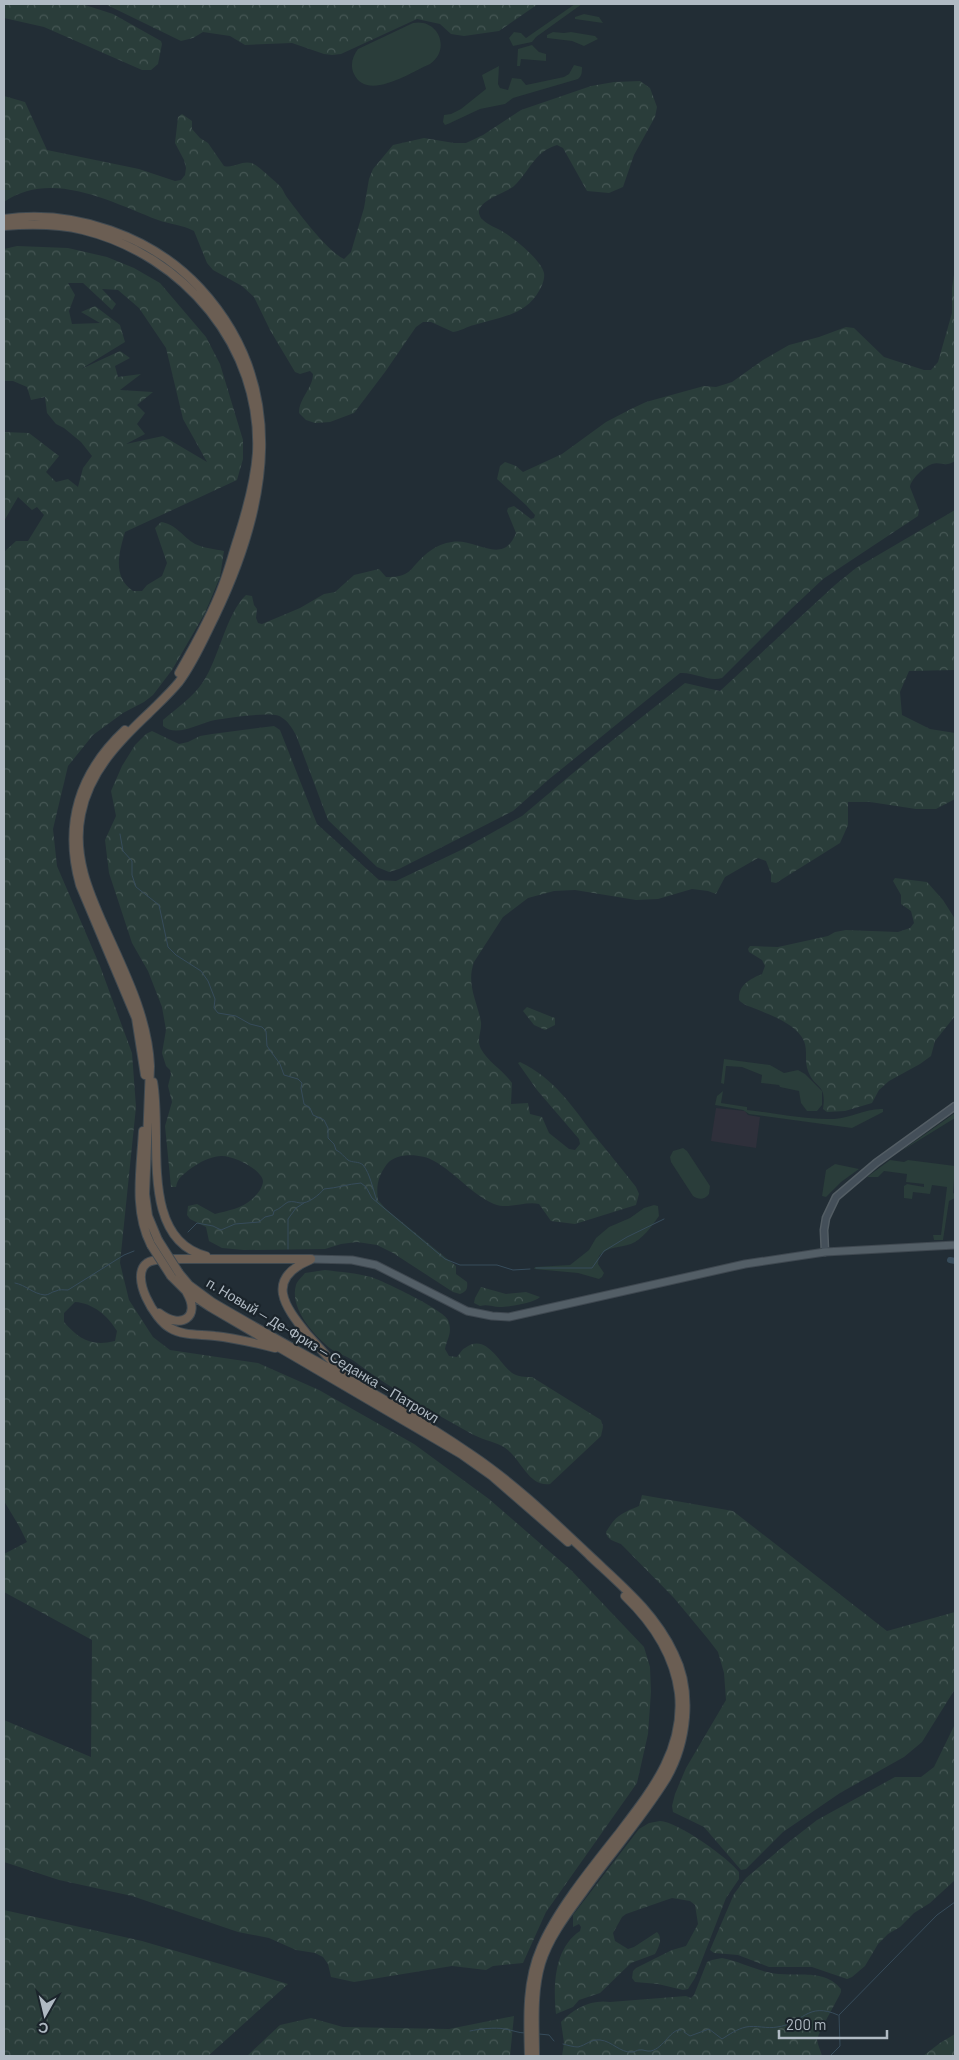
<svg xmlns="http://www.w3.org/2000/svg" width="959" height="2060" viewBox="0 0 959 2060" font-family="Barlow,sans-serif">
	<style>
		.medical { fill: #2f303b }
		.grass { fill: #2a3d3a }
		.forest { fill: url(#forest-crowns); fill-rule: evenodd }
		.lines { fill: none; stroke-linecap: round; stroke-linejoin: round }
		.stream { stroke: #374c5b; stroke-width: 1 }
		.river { stroke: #374c5b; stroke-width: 6 }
		.secondary-casing { stroke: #535d64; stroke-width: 9 }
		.primary-casing { stroke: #3f4850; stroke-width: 9 }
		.highway-casing { stroke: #404a51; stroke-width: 10 }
		.secondary { stroke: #444f59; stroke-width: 6 }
		.primary { stroke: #535e66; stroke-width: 7 }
		.highway { stroke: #6b5e53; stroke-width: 8 }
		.highway-bridge-casing { stroke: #404a51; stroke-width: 10; stroke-linecap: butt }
		.highway-bridge { stroke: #6b5e53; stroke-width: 8 }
		.labels { text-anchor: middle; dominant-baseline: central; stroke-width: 4.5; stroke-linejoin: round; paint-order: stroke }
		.street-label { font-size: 14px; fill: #b0bac3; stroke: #1b242b }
	</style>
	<defs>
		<pattern id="forest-crowns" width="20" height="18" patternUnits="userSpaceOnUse" patternTransform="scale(1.25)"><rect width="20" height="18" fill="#2a3d3a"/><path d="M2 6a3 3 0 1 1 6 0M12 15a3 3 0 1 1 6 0" fill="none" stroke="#465755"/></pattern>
	</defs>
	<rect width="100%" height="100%" fill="#222d35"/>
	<path class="medical" d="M716 1108 745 1111 748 1115 760 1117 756 1148 711 1141Z"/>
	<path class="grass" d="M575 4H582L536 37 532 42 513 46 509 38 514 32 521 33 526 38Z
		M584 14 599 17 603 23 575 19V17Z
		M413 23C439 18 451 50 430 64 411 72 367 102 354 74 350 66 352 57 358 49Z
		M553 32 564 33 571 32 595 36 598 39 584 46 572 41 547 38V35Z
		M532 45 539 52 546 54V61L521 59 520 66H517L518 49Z
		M499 66 498 84 500 88 508 90 512 78 521 79 526 85 564 77 569 74 574 65 582 67C582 72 582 76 578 79L513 98 505 104 480 109 448 124 445 125 443 122 444 115 451 114 461 109 486 89 482 75Z
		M724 1059 770 1065 784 1073 798 1070 805 1074 822 1091V1105L817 1111H807L801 1103 799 1091 780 1087 779 1085 761 1083 762 1075 742 1067 726 1066 724 1084 721 1083Z
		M723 1091 721 1103 747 1107V1110C776 1113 805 1120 834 1119 851 1118 866 1108 883 1109V1112L852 1128 749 1114 743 1110 715 1105 717 1096Z
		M955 1113V1118L903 1150 904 1149Z
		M683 1148 687 1151 710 1186 709 1194C704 1200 699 1200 693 1196L671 1162 670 1157 673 1151Z
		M890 1160 904 1162 908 1160 955 1166 953 1193 955 1194V1198L949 1201 943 1240H934L933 1235H941L947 1187 932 1185 930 1194 913 1192 912 1199 904 1198V1186L907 1184 924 1187V1184L906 1182 907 1174 884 1171 878 1177H867Z
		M835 1164 859 1169 841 1182 826 1197 822 1196 826 1170Z
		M654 1205 658 1206 659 1216C653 1225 642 1240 631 1244 619 1248 609 1246 599 1256L598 1264 604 1273 602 1277 599 1279 578 1273 534 1269 535 1267 570 1265 589 1250 596 1238 609 1227 630 1218 644 1208Z"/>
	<path class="forest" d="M4 4H82L113 14 161 41 162 44 158 64 151 70H142L44 27 4 18Z
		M105 4H538L499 31 464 36 451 34 440 24 417 19 341 54 332 55 324 54 292 43 245 45 230 36 203 32 193 38 181 41Z
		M640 81 650 88 657 107 655 117 634 155 623 187 609 193 587 191 563 148 557 145C534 152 530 171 514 186 506 193 478 200 479 213 479 214 481 219 482 219 487 225 498 228 505 233 516 240 541 260 544 273 545 279 542 286 539 291 526 315 498 318 474 325 466 327 461 331 453 332L431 322H423L416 327 385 372 354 413 330 422 315 423 306 420 299 413C299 398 313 388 313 374L310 371 300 374 295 372 270 330 254 297 242 286 213 270 207 263 194 231C183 225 169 224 158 220 111 202 51 169 4 202V96L25 102 47 150 139 169 175 181 181 180 185 175 186 168 184 160 175 143 178 117 182 114 192 121V129L200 138 208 143 224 166C235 169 245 157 257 166 261 169 276 182 280 186 283 189 284 193 286 196 298 212 327 251 344 259L351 252 364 208 369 179 373 169 393 145 424 138 454 143H466L483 135 521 110 591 86 614 82Z
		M17 246 68 248 107 257 134 268 160 283 206 337 220 364 243 440V459L237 480 125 532C119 553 112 576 133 591H142L147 585 162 576 167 563 155 528 161 522C176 524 183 537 195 544 203 548 215 549 224 551L220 577 205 613 172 670 153 695 144 702 123 713 93 735 68 766 53 829 57 866 100 966 132 1053 136 1107 120 1263 129 1300 153 1337 170 1350 258 1363 319 1390 414 1444 489 1499 572 1571 644 1647 650 1667 651 1692 648 1734 637 1783 546 1912 523 1963 493 1966 486 1970 452 1966 354 1982 331 1977 328 1964 323 1957 315 1953 296 1950 269 1938 238 1932 132 1896 59 1880 4 1862V1720L91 1757 92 1640 4 1592V1554L27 1542 19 1526 4 1501V552L16 541H28L44 515 37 507 32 510 18 497 4 521V432L29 433 59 456 46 472 56 482 68 479 78 487 83 468 92 456 81 442 64 428 56 424 47 413 45 397 31 400 27 387 13 381H4V249ZM68 283H83L112 310 116 304 102 289 118 290 139 308 166 348 183 419 207 462 163 436 126 444 145 434 137 424 145 413 137 405 153 392 120 390 141 374 118 377 115 366 130 358 120 351 81 369 125 342 120 325 95 306 81 312 100 323 72 324 69 311 75 295ZM75 1302C93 1303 108 1316 117 1331L115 1341C91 1347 79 1339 64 1322V1313Z
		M955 269V461C945 468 941 461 932 464 924 467 911 479 910 487L919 510 918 516 823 579 789 611 722 678C708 682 695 672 680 673L548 780 513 811 399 869 389 872 377 867 328 820 296 735C292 728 288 721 281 717 272 711 227 718 215 720 200 723 176 738 163 726V720C176 709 193 697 203 682 219 658 226 614 246 595L252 596 254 605 257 609 256 618 258 623 262 624 300 608 324 594 335 592 354 575 379 569 386 577C392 577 399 577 405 574 410 572 413 567 416 564 426 553 436 544 452 542 476 538 503 567 516 533L507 511 508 508 514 506 531 519 534 518 535 515 526 505 497 479 500 466 505 462 516 466 523 472 562 454 606 422 631 409 646 402 704 386 716 387 732 382 763 360 789 345 819 337 846 327 854 328 884 357 924 370H931L938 362 952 313V288Z
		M955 510V670L909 671 900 692 902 715 930 729 955 733V799L936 809H916L870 802H848V825L840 843 776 883 771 882V874L766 861 758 858 725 877 716 894 708 891 692 889 658 899 636 900 575 890 554 891 528 898 503 917 474 962C466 984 477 1001 481 1022 482 1032 476 1039 481 1049 488 1062 503 1070 512 1083L511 1104 528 1103 530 1114 542 1117 549 1133 569 1149 575 1150 580 1144 579 1139 537 1090 518 1063 520 1062C555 1079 571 1105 594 1135 608 1152 622 1169 636 1187L639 1194 636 1205 575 1224 551 1221 539 1204C524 1201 509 1210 494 1204 471 1194 456 1173 434 1161 422 1154 397 1152 387 1164 378 1176 376 1186 378 1200L386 1209 456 1266V1274L467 1282C468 1289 466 1292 460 1294L453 1292 393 1253 377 1245 357 1242 341 1244 325 1249 244 1250 222 1248 209 1241 206 1227 190 1219 187 1215 188 1206 197 1204 215 1214C227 1211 242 1208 251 1200 256 1196 263 1188 263 1181 262 1169 232 1155 221 1156 209 1157 200 1162 190 1169 183 1175 178 1177 176 1187H171L165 1126 172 1102 168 1086 171 1074 170 1070 166 1066 162 1053 166 1030 162 1007 148 971 132 943 109 873 105 840 116 816 111 791 122 766 135 745 146 734 152 731 179 744 188 742 200 736 212 734 274 726 280 730 317 824 379 880 396 881 461 850 522 816 604 747 685 683 720 691 835 585 856 568Z
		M895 878 927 882 943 900 955 919V1016L935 1041 931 1056 920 1064 889 1081 879 1090 872 1103 845 1111 827 1112 823 1109C827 1082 815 1090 808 1071 804 1061 808 1051 804 1041 796 1024 771 1015 756 1009 749 1006 743 1005 739 1000 738 985 750 979 762 974L765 966 762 960 749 952 748 949 750 946 778 947 828 936 835 932 846 930 898 932 910 928 914 923 911 911 901 904V895L893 881Z
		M527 1007 552 1017 555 1018V1025L545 1030 534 1025 523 1011Z
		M325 1270C341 1272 356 1273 371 1277 383 1281 444 1310 448 1320 453 1333 447 1338 445 1349L449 1356 457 1357C460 1354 461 1350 465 1348 486 1332 499 1363 512 1373 518 1377 525 1377 532 1377L601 1420 603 1427 601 1436 550 1484C527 1487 521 1456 502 1446 492 1441 480 1439 470 1433 430 1410 392 1390 354 1361 347 1356 338 1354 331 1349 314 1336 289 1308 296 1285 297 1281 302 1277 305 1273Z
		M481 1287 506 1294 526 1292 540 1297C534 1303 509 1307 500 1307 492 1307 488 1304 480 1306L474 1303 475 1298Z
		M642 1495 733 1511 887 1631 955 1612V1689L922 1742 904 1757 840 1793 783 1832 746 1869 741 1870 704 1827 673 1812 672 1806 675 1794 686 1768 726 1700 724 1673 718 1652 708 1639 674 1598 621 1544C614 1541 607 1540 606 1532 616 1515 622 1513 639 1506Z
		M955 1724V1880L930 1903 914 1913 900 1927 888 1934 878 1944 865 1966 852 1977 847 1979 812 1967H769L738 1955 714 1953 710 1950 734 1894 746 1878 785 1845 817 1820 895 1777H921L934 1767Z
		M660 1821C678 1822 727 1857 739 1872V1879L726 1898 695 1978 688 1989 683 1990 658 1984 635 1982 632 1978 633 1971 636 1968 672 1950 686 1946 698 1924 695 1905 690 1901 672 1898 626 1914 622 1917 613 1933 615 1941 628 1949 634 1947 657 1932C663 1938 659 1947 655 1954L631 1963 600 1993 579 2000 573 2007 556 2014C553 1986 554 1948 580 1931L581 1927 579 1924 573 1927V1915L639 1829 649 1823Z
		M4 1910 142 1941 288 1984 208 2056H4Z
		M722 1958C738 1961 751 1968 767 1972 791 1979 823 1966 841 1989V1992C837 2001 817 2035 817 2040 818 2046 821 2051 822 2056H562L564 2043 561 2022C573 2009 591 1999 610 2002L686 1996 691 1998 694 1995 707 1962 712 1960Z
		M514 2016 510 2056H247L280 2025 311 2018 343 2027 449 2029Z
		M955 2034V2056H923L940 2043Z"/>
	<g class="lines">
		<path class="stream" d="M120 834 123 851 132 861V875L136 887 159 905 168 947 176 955 201 971 208 981 215 999 214 1008 218 1013 236 1016 250 1024 262 1027 266 1031 267 1046 280 1064 284 1075 298 1079 302 1083 301 1088 304 1104 310 1108 313 1115 324 1120 328 1128V1138L334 1144 336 1150C342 1153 343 1156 348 1160 352 1163 359 1161 363 1165 370 1173 373 1190 377 1201
			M188 1232 197 1223 213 1226 221 1230 235 1224 259 1222 265 1217 273 1215 274 1211C280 1209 284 1204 288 1202 293 1201 295 1202 300 1203 308 1204 319 1195 324 1189 337 1188 348 1184 361 1183L366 1187 372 1198 445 1259 460 1265H497L513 1270 530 1269
			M288 1249V1219L296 1208 304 1203
			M536 1268H592L604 1251 627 1237 664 1219
			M15 1283C26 1285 33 1294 45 1295 49 1295 51 1292 56 1291 59 1289 64 1290 68 1290L124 1255 134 1251
			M470 2031C479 2029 495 2027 505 2029 512 2030 518 2033 525 2033
			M684 2032 690 2036 709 2029 722 2039C730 2034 737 2029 746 2027 756 2025 767 2029 777 2027 803 2024 807 2001 838 2015
			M539 2034 549 2035 554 2041
			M563 2044C567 2045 573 2047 578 2047 586 2045 591 2039 600 2040 612 2041 620 2053 632 2052 635 2052 637 2050 639 2050 643 2049 647 2052 651 2051 664 2048 671 2028 681 2030
			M830 2056 840 2046 839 2015 937 1915 955 1902"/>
		<path class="river" d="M950 1260 955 1261"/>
		<g class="secondary-casing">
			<path id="secondary" d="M825 1252 824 1230 826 1218 836 1197 876 1163 955 1106"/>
		</g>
		<g class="primary-casing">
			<path id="primary" d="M311 1259 352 1260 376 1265 467 1311 492 1316 509 1317 745 1264 825 1252 955 1245"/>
		</g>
		<g class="highway-casing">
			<path id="highway" d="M4 219C74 209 152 236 200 288 290 386 268 506 215 616 204 638 194 662 179 682 170 693 159 703 149 713 119 741 89 772 81 814 72 857 90 895 107 933 126 975 148 1019 150 1066L145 1194 148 1216 158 1240
				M4 226C30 224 58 224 83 230 184 255 262 347 257 453 255 482 247 510 238 538 233 553 229 569 223 585 213 613 194 647 179 673
				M125 730C79 773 63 824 80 885L136 1018 145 1075
				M153 1082C163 1135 138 1239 206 1256
				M143 1131C141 1169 133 1210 151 1245
				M310 1260C264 1279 285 1307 307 1334 320 1349 333 1363 347 1377
				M179 1273 189 1285 212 1302C298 1353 389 1398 472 1455 515 1484 553 1521 590 1556 622 1586 655 1613 674 1654 693 1692 687 1743 666 1779 642 1818 610 1854 583 1892 567 1914 549 1937 541 1963 532 1993 535 2026 535 2056
				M171 1276 186 1291 210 1307 461 1454 492 1476 568 1542
				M159 1313C181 1330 201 1317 187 1293
				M275 1348C255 1343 235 1338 215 1336 200 1334 183 1336 170 1328 155 1320 129 1276 147 1263 153 1259 160 1260 166 1259H311
				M529 2056C528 2020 526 1982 541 1948 557 1910 594 1865 620 1832 652 1790 685 1749 679 1693 674 1654 653 1623 625 1596"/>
		</g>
		<use href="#secondary" class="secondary"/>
		<use href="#primary" class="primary"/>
		<use href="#highway" class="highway"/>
		<g class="highway-bridge-casing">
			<path id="highway-bridge" d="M158 1240 179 1273
				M151 1245 171 1276"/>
		</g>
		<use href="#highway-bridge" class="highway-bridge"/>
	</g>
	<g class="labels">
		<g class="street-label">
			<text transform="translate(323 1350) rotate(31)">п. Новый — Де-Фриз — Седанка — Патрокл</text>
		</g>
	</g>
	<rect width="959" height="2060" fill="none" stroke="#b0bac3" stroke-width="10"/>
	<g transform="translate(45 2015) rotate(188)" stroke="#1b242b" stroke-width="4" paint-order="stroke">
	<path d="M0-4L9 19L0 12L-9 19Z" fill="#b0bac3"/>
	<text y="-8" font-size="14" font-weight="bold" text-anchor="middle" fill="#b0bac3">С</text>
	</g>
	<path d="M779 2030v8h108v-8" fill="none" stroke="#b0bac3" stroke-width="2.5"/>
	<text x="786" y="2030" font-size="15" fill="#b0bac3" stroke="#1b242b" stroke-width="4" paint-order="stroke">200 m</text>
</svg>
